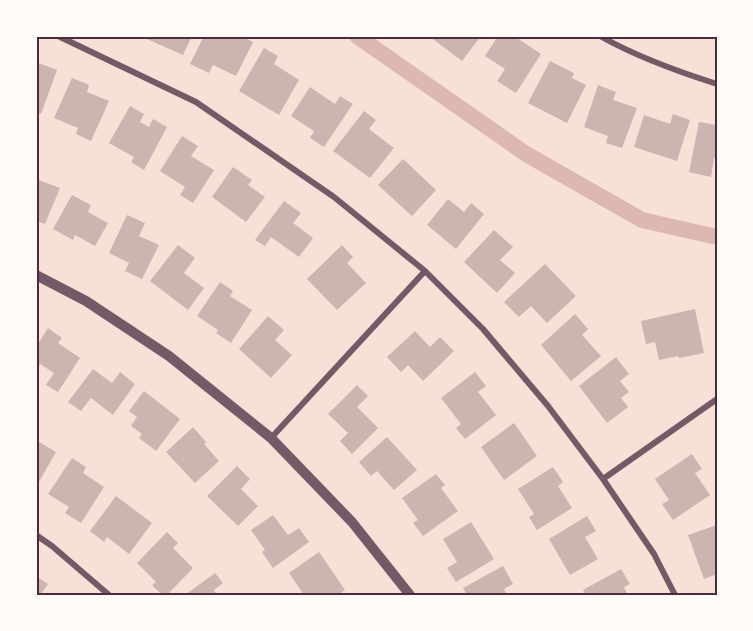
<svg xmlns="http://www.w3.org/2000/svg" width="753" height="631" viewBox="0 0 753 631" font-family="Inter,sans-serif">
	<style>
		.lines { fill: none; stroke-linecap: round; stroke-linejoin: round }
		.canal { stroke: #dcb8b0; stroke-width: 16 }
		.building { fill: #ccb4b1 }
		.minor { stroke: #755966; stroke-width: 6 }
		.tertiary { stroke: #755966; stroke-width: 10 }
		.neatline { fill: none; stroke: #4a2c40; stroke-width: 2 }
	</style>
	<rect width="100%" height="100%" fill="#f7e1d7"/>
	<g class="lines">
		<path class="canal" d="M357 36 526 154 642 220 717 237"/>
	</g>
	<path class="building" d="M140 36H192L183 55Z
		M204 36H241L253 42 236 76 213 65 209 73 190 64Z
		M429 36H481L462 61Z
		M498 36H514L541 54 516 93 497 81 505 69 485 56Z
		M264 48 278 56 274 64 299 80 279 115 239 91Z
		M550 61 574 73 572 78 586 85 567 123 528 103Z
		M36 62 57 70 41 114 36 112Z
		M72 78 89 85 87 92 109 101 91 141 76 134 78 128 54 118Z
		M598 85 616 92 613 100 637 108 622 148 606 143 608 136 584 127Z
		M310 87 335 104 340 96 353 104 324 147 310 138 314 131 291 116Z
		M130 106 144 114 140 122 149 127 153 119 167 127 144 170 131 162 134 157 109 143Z
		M364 111 376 120 369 129 394 148 370 178 333 151Z
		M673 114 690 120 677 161 634 147 644 115 670 124Z
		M699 122 717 125V159L714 158 711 177 689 172Z
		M182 136 198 146 191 156 214 170 193 203 180 195 185 187 160 171Z
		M403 159 436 190 412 216 378 185Z
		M233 167 252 180 248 185 265 197 246 222 212 197Z
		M36 179 60 188 45 224 36 221Z
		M72 195 91 205 88 212 108 223 95 246 75 235 73 240 53 229Z
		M448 199 464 212 471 203 484 214 456 249 427 225Z
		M284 201 301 213 293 223 313 238 299 257 271 237 265 246 255 240Z
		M127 215 145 223 139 236 159 245 142 279 125 271 129 263 109 253Z
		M494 230 513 247 500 260 515 273 497 293 464 262Z
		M178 245 195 258 184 273 204 288 188 310 150 281Z
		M342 245 353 257 347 263 366 283 337 310 307 279Z
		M545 264 576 296 547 323 531 306 519 317 504 302Z
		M220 282 233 291 230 296 252 310 231 343 216 333 218 330 197 316Z
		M695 309 704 353 679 358 678 356 659 360 655 342 646 344 641 321Z
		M575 314 588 329 582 335 601 356 571 381 541 345Z
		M268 316 284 330 275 340 292 355 271 378 239 349Z
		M48 328 62 338 58 343 80 358 58 392 46 385 54 373 40 364 39 367 36 365V347Z
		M415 331 430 347 440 337 454 351 423 381 408 365 401 372 387 357Z
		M616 357 629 374 620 381 629 392 621 398 628 407 607 423 579 386Z
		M93 369 112 383 120 372 135 384 113 415 91 398 81 411 68 402Z
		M475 372 486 386 478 392 496 415 465 439 456 428 461 424 441 398Z
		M357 385 368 396 357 407 378 428 352 454 340 441 348 433 328 414Z
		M144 391 180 419 156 451 139 438 142 434 131 426 137 417 129 411Z
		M514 423 537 456 504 480 481 447Z
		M193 427 206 442 204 444 219 461 195 483 166 452Z
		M387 437 417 470 394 490 377 471 371 476 359 462Z
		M36 440 56 452 36 487Z
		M692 454 702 469 695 473 710 495 673 520 662 504 669 500 655 479Z
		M72 458 86 467 83 473 104 487 81 523 65 513 69 507 48 494Z
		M237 466 250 479 241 489 258 506 238 526 207 496Z
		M553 467 563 482 558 486 572 508 537 530 529 517 534 514 518 489Z
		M436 474 445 485 441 488 458 511 423 536 413 523 418 520 402 498Z
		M116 496 152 523 129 554 107 537 104 542 90 531Z
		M273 515 288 535 299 528 309 542 273 568 262 552 265 550 251 530Z
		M587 516 596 531 585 537 598 559 570 575 549 539Z
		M471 522 494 559 456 582 447 568 457 562 443 539Z
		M717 525V574L704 579 688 535Z
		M167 532 178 543 173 548 193 568 167 595H162L152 585 156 582 137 563Z
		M319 552 345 590 338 595H304L289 573Z
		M503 566 513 584 504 589 507 595H467L463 588Z
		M621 569 630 584 624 587 628 595H586L583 590Z
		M215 573 223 583 214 590 217 595H185Z
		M36 576 48 584 40 595H36Z"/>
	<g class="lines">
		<path class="minor" d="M58 36 196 102 334 197 425 271 483 329 548 406 603 479 654 554 675 595
			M600 36C637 57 676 71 717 84
			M271 438 425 271
			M603 479 717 399
			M36 535 52 546 109 595"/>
		<path class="tertiary" d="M36 275 86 301 169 356 271 438 352 522 410 595"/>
	</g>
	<rect width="753" height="631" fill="none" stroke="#fffaf5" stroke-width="75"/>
	<rect x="38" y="38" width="678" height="556" class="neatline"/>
</svg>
